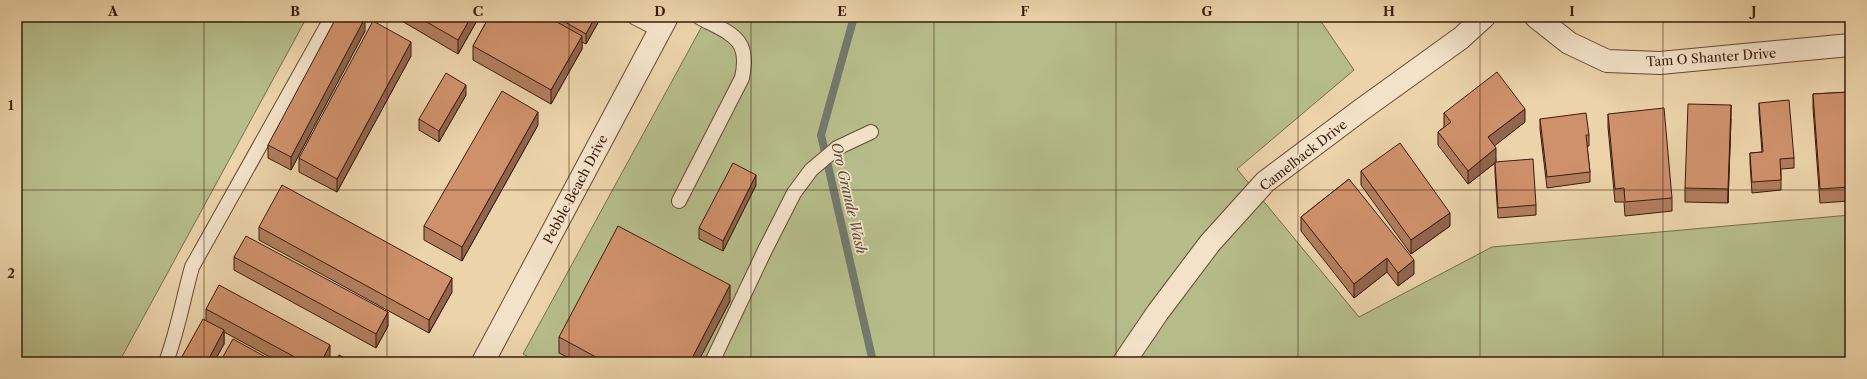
<svg xmlns="http://www.w3.org/2000/svg" width="1867" height="379" viewBox="0 0 1867 379" font-family="'Libre Caslon Text',serif">
	<style>
		.green { fill: #b6bd8a; stroke: #786c4b }
		.lines { fill: none; stroke-linecap: round; stroke-linejoin: round }
		.stream { stroke: #73796d; stroke-width: 8 }
		.lane-casing { stroke: #674934; stroke-width: 16 }
		.street-casing { stroke: #674934; stroke-width: 24 }
		.lane { stroke: #f3e2c8; stroke-width: 14 }
		.street { stroke: #f3e2c8; stroke-width: 22 }
		.wall { fill: #b27d5d; stroke: #3b1b0c }
		.shaded-wall { fill: #91664c; stroke: #3b1b0c }
		.building { fill: #cf916c; stroke: #3b1b0c }
		.grid { fill: none; stroke: #3b1b0c; stroke-width: 1; stroke-opacity: 0.55 }
		.labels { text-anchor: middle; dominant-baseline: central; stroke-width: 3.5; stroke-linejoin: round; paint-order: stroke }
		.street-label { font-size: 13px; fill: #3b1b0c; stroke: #f3e2c8 }
		.water-label { font-size: 14px; font-style: italic; fill: #574a3d; stroke: #f3e2c8 }
		.neatline { fill: none; stroke: #3b1b0c; stroke-width: 1.5 }
		.grid-label { font-size: 13px; text-anchor: middle; font-weight: bold; fill: #3b1b0c }
	</style>
	<rect width="100%" height="100%" fill="#ecd3aa"/>
	<filter id="stains"><feTurbulence type="fractalNoise" baseFrequency=".005" numOctaves="4"/><feColorMatrix values="0 0 0 0 .2 0 0 0 0 .09 0 0 0 0 .02 0 0 0 .5 -.17"/></filter>
	<radialGradient id="worn" r=".72"><stop offset=".6" stop-color="#630" stop-opacity="0"/><stop offset="1" stop-color="#630" stop-opacity=".3"/></radialGradient>
	<path class="green" d="M17 17H307L119 362H17Z
		M707 17H1318L1354 70 1237 169 1359 317 1492 247 1850 215V362H537L523 354Z"/>
	<g class="lines">
		<path class="stream" d="M854 17 821 135 873 362"/>
		<g class="lane-casing">
			<path id="lane" d="M634 17 659 30
				M679 201 742 78C751 37 730 34 699 17
				M166 362C178 330 183 299 192 267L332 17
				M712 362 765 250 794 193 811 170 837 148 871 132"/>
		</g>
		<g class="street-casing">
			<path id="street" d="M1536 17 1569 43 1607 61 1660 63 1850 45
				M483 362 667 17
				M1124 362 1158 312 1210 243 1265 182 1361 110 1461 38 1484 17"/>
		</g>
		<use href="#lane" class="lane"/>
		<use href="#street" class="street"/>
	</g>
	<path class="wall" d="M395 17H479L458 54Z
		M489 17H599V21L586 44 582 42V49L551 104 473 60V46Z
		M365 31 291 170 268 158V145Z
		M411 56 337 192 299 172V158Z
		M1850 92V201L1820 203 1813 108V94Z
		M466 95 439 142 419 130V119Z
		M1759 103 1794 158V168L1781 169V190L1752 193 1750 163V153L1762 152 1759 113Z
		M1444 113 1525 122 1494 145 1496 162H1495L1536 205V215L1498 218 1495 173V163L1468 184 1438 145V132L1444 127Z
		M1608 114 1672 198V211L1625 216 1624 202H1615L1608 127Z
		M1540 119 1589 135V146H1587L1590 172V182L1547 188 1540 129Z
		M1731 119 1728 203 1685 202V188Z
		M538 125 462 261 424 240V226Z
		M1361 171 1450 226 1411 254 1361 185Z
		M1349 179 1414 274 1398 286 1387 272 1354 298 1301 231V217Z
		M756 185 723 251 699 239V228Z
		M259 227 452 292 429 333 259 240Z
		M234 257 388 326 376 348 234 270Z
		M730 301 698 362H577L559 353V337Z
		M206 309 330 358 328 362H279L224 332V344L214 362H179L206 321Z"/>
	<path class="shaded-wall" d="M471 17H479L458 54V40Z
		M595 17H599V21L586 44V34Z
		M365 18V31L291 170V157Z
		M582 36V49L551 104V90Z
		M411 42V56L337 192V179Z
		M466 85V95L439 142V131Z
		M1731 105V119L1728 203V189Z
		M1525 109V122L1488 151V137Z
		M538 112V125L462 261V247Z
		M1496 148V162L1468 184V171Z
		M756 175V185L723 251V241Z
		M1450 213V226L1411 254V240Z
		M1387 258V272L1354 298V284Z
		M1414 260V274L1398 286V273Z
		M452 278V292L429 333V320Z
		M730 285V301L698 362H690Z
		M388 312V326L376 348V334Z
		M224 330V344L214 362H207Z
		M330 345V358L328 362H321Z"/>
	<path class="building" d="M339 17H363L365 18 291 157 268 145 336 18 338 19Z
		M418 17H471L458 40Z
		M489 17H548L582 36 551 90 473 46Z
		M556 17H595L586 34Z
		M373 21 411 42 337 179 299 158Z
		M1497 72 1525 109 1488 137 1496 148 1468 171 1438 132 1451 122 1444 113Z
		M446 73 466 85 439 131 419 119Z
		M502 91 538 112 462 247 424 226Z
		M1850 92V187L1820 189 1813 94Z
		M1789 100 1794 158 1780 159 1781 180 1752 182 1750 153 1763 152 1759 103Z
		M1688 104 1731 105 1728 189 1685 188Z
		M1664 108 1672 198 1625 202 1624 188 1615 189 1608 114Z
		M1586 113 1589 135H1586L1590 172 1547 177 1540 119Z
		M1400 143 1450 213 1411 240 1361 171Z
		M1533 159 1536 205 1498 208 1495 162Z
		M733 163 756 175 723 241 699 228Z
		M1349 179 1414 260 1398 273 1387 258 1354 284 1301 217Z
		M282 185 452 278 429 320 259 227Z
		M618 226 730 285 690 362H605L559 337Z
		M246 236 388 312 376 334 234 257Z
		M219 285 330 345 321 362H304L206 309Z
		M203 319 224 330 207 362H179Z
		M233 339 273 361 272 362H220Z
		M339 355 353 362H335Z"/>
	<path class="grid" d="M204 17V362M387 17V362M569 17V362M751 17V362M934 17V362M1116 17V362M1298 17V362M1480 17V362M1663 17V362M17 190H1850"/>
	<g class="labels">
		<g class="street-label">
			<text transform="translate(1711 57) rotate(-4)">Tam O Shanter Drive</text>
			<text transform="translate(1303 155) rotate(-38)">Camelback Drive</text>
			<text transform="translate(575 189) rotate(-62)">Pebble Beach Drive</text>
		</g>
		<g class="water-label">
			<text transform="translate(849 198) rotate(77)">Oro Grande Wash</text>
		</g>
	</g>
	<rect width="1867" height="379" fill="none" stroke="#ecd3aa" stroke-width="44"/>
	<rect x="22" y="22" width="1823" height="335" class="neatline"/>
	<g class="grid-label">
		<text x="113" y="16">A</text>
		<text x="295" y="16">B</text>
		<text x="478" y="16">C</text>
		<text x="660" y="16">D</text>
		<text x="842" y="16">E</text>
		<text x="1025" y="16">F</text>
		<text x="1207" y="16">G</text>
		<text x="1389" y="16">H</text>
		<text x="1572" y="16">I</text>
		<text x="1754" y="16">J</text>
		<text x="11" y="110">1</text>
		<text x="11" y="278">2</text>
	</g>
	<rect width="100%" height="100%" filter="url(#stains)"/>
	<rect width="100%" height="100%" fill="url(#worn)"/>
</svg>
